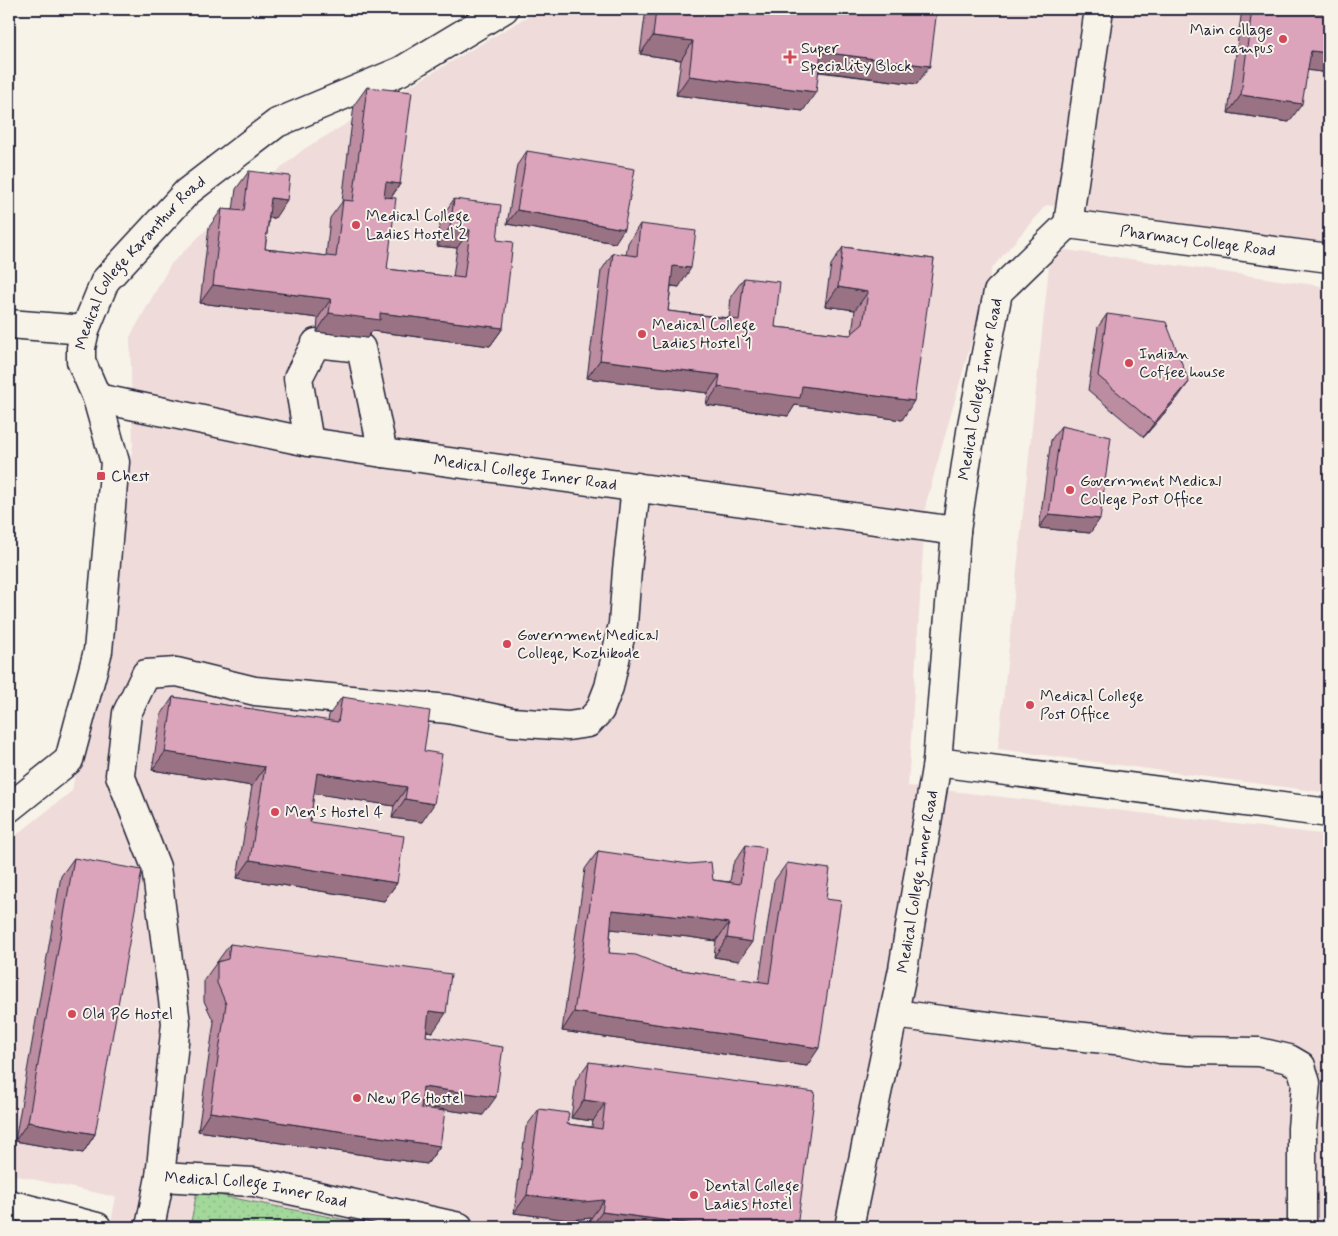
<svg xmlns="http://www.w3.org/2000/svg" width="1338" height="1236" viewBox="0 0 1338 1236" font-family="Mynerve,sans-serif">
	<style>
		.built { fill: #efdbda }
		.park { fill: url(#park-dots); stroke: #627d6b }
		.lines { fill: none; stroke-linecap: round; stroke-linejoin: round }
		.minor-casing { stroke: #22223b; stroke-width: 31 }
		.major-casing { stroke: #22223b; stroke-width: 31 }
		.minor { stroke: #f7f3e8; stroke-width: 28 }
		.major { stroke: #f7f3e8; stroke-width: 28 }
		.wall { fill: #bc8da1; stroke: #22223b }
		.shaded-wall { fill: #997383; stroke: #22223b }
		.building { fill: #dba4bb; stroke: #22223b }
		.poi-dot { fill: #d1495b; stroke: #f7f3e8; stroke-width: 2 }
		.labels { text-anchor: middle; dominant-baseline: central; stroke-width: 4; stroke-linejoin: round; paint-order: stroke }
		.poi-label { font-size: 16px; fill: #22223b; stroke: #f7f3e8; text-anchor: start }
		.street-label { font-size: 16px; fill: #22223b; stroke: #f7f3e8 }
	</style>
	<defs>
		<pattern id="park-dots" width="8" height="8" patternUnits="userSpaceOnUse" patternTransform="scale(1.25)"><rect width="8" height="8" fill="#a3d89b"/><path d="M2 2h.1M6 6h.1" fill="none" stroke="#8cb986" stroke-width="1.8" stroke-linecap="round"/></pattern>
	</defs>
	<rect width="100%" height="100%" fill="#f7f3e8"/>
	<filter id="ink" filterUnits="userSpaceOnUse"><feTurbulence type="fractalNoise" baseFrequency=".02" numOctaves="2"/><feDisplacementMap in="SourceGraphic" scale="10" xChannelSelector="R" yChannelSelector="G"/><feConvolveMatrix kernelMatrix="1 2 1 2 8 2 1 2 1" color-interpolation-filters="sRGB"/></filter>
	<g filter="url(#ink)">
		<path class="built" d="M540 9H1329V245L1046 205 992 268 926 503 908 786 1329 835V1227H110L116 1197 9 1174V841L72 791 133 445 130 337 171 264 209 227 304 149Z
			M1051 248 1329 287V793L998 749Z"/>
		<path class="park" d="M197 1191 382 1227H190Z"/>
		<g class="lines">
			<g class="minor-casing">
				<g id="minor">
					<path id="s1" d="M1068 224 1329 258"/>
					<path d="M9 324 85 330"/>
					<path id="s2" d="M97 398 309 442 383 453 956 531"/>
					<path d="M309 442 298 378 316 343 361 348 383 453"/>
					<path d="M937 762 1329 813"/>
					<path d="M894 1014 1034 1032 1125 1041 1160 1049 1189 1051 1259 1052 1289 1059 1301 1066 1306 1083 1302 1128V1227"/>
					<path d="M160 1177 176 1023 156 867 120 775 127 713 146 674 177 672 255 691 448 709 512 722 568 726 588 723 600 710 609 687 623 624 627 570 636 487"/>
					<path d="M9 1204 97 1227"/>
					<path id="s3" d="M150 1227 160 1177 254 1182 459 1227"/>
					<path id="s4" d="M849 1227 903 969 937 762 956 531 972 425 998 292 1068 224 1099 9"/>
				</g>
			</g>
			<g class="major-casing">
				<g id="major">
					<path id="s5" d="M9 808 69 760 98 651 115 462 97 398 81 361V348L85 330 105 281 187 192 277 123 401 71 504 9"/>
				</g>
			</g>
			<use href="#minor" class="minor"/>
			<use href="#major" class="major"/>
		</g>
		<path class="wall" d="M646 9H937L917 84 819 72 803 111 676 95 681 60 640 54Z
			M1242 9H1329V73L1307 70 1289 122 1228 113Z
			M367 87 400 184 391 198 387 269 453 277 457 248 437 246 441 218 454 199 497 240 503 328 490 346 372 331 367 338 317 332 318 318 200 303 209 227 222 209 233 210 236 189 249 171 275 218H269L265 249 326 256 330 218 342 202 354 105Z
			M527 151 615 243 507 224 517 165Z
			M640 224 679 287 671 286 668 311 729 318 731 296 744 278 775 327 850 335 852 334 855 310 825 306 831 265 843 247 934 259 902 420 795 405 788 416 706 405 708 393 587 378 601 271 613 253 626 255 628 243Z
			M1107 314 1179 396 1144 437 1088 390 1098 327Z
			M1061 426 1090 533 1039 528 1051 440Z
			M173 697 328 721 329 715 342 697 424 751 422 822 392 818 394 806 314 793 310 822 397 883 384 901 237 878 252 786 152 770 161 715Z
			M746 845 739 961 714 957 716 941 689 937 611 929 609 953 668 968 759 982 774 881 787 863 826 899 807 1066 562 1031 585 869 598 851 713 880 730 882 733 864Z
			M74 858 95 1134 83 1153 15 1141 61 876Z
			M230 944 433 1032 426 1031V1036L483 1115 421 1106V1108L440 1146 427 1164 198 1131 214 1022 204 1001V980Z
			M589 1062 797 1227H590L591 1218 570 1220 514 1213 526 1127 539 1109 567 1124 592 1127 593 1121 571 1118 576 1080Z"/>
		<path class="shaded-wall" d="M653 36 693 41 681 60 640 54Z
			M1311 51 1329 53V73L1298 69Z
			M821 52 930 66 917 84 808 70Z
			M689 76 816 92 803 111 676 95Z
			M1241 95 1302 104 1289 122 1228 113Z
			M386 182 400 184 388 202 373 201Z
			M271 198 287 200 275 218 259 216Z
			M517 210 624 229 615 243 507 224Z
			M450 227 470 230 457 248 437 246Z
			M673 266 691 268 679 287 660 284Z
			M213 285 331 299 318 318 200 303Z
			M838 287 868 292 855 310 825 306Z
			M329 313H380L503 328 490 346 372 331 367 338 317 332Z
			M600 360 720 375 708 393 587 378Z
			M1189 382 1179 396 1144 437 1154 423Z
			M802 386 914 401 902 420 795 405 788 416 706 405 718 387Z
			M1049 514 1100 519 1090 533 1039 528Z
			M165 752 265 767 252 786 152 770Z
			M317 773 407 787 394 806 305 792Z
			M405 799 434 804 422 822 392 818Z
			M250 860 397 883 384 901 237 878Z
			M612 910 702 919 729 923 716 941 689 937 600 928Z
			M727 938 752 942 739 961 714 957Z
			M429 1011 446 1013 433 1032 416 1029Z
			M574 1012 819 1048 807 1066 562 1031Z
			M423 1087 496 1097 483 1115 411 1105Z
			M584 1100 605 1103 593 1121 571 1118Z
			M210 1112 440 1146 427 1164 198 1131Z
			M28 1122 95 1134 83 1153 15 1141Z
			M527 1195 604 1200 591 1218 570 1220 514 1213Z
			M602 1212 717 1227H591Z"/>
		<path class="building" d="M656 9H937L930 66 821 52 816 92 689 76 693 41 653 36Z
			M1252 9H1329V53L1311 51 1302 104 1241 95Z
			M367 87 412 92 400 184 386 182 384 197 396 198 387 269 464 278 470 230 450 227 454 199 501 205 497 240 513 242 503 328 380 313V320L329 313 331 299 213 285 222 209 244 211 249 171 290 176 287 200 271 198 265 249 336 257 343 200 353 201Z
			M527 151 635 169 624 229 517 210Z
			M640 224 696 231 691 268 673 266 668 311 739 320 744 278 780 282 775 327 850 335 863 324 868 292 838 287 843 247 934 259 914 401 802 386 800 398 718 387 720 375 600 360 613 253 637 256Z
			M1107 314 1166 322 1189 382 1154 423 1098 376Z
			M1061 426 1111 437 1100 519 1049 514Z
			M173 697 338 722 342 697 430 711 424 751 442 754 434 804 405 799 407 787 317 773 310 822 404 836 397 883 250 860 265 767 165 752Z
			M746 845 766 848 752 942 727 938 729 923 702 919 612 910 609 953 636 955 668 968 769 983 787 863 830 869 826 899 841 901 819 1048 574 1012 598 851 689 864 711 862 713 880 740 884Z
			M74 858 142 870 95 1134 28 1122Z
			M230 944 451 974 446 1013 429 1011 426 1036 503 1047 496 1097 423 1087 421 1108 445 1111 440 1146 210 1112 226 1004 217 983V962L228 959Z
			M589 1062 815 1092 797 1227H717L602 1212 604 1200 583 1202 527 1195 539 1109 569 1113 567 1124 602 1129 605 1103 584 1100Z"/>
	</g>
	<g class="poi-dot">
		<circle cx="1283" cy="39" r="5"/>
		<path d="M787.5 49.5h5v5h5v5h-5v5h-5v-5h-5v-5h5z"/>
		<circle cx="356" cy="225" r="5"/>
		<circle cx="642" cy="334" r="5"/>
		<circle cx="1129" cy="363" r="5"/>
		<rect x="96" y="471" width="10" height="10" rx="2.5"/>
		<circle cx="1070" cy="490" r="5"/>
		<circle cx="507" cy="644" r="5"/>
		<circle cx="1030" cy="705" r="5"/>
		<circle cx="275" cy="812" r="5"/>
		<circle cx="72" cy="1014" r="5"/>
		<circle cx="357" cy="1098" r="5"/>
		<circle cx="694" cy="1195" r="5"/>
	</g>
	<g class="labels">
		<g class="poi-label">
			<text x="1273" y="30" text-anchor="end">Main collage<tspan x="1273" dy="18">campus</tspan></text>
			<text x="801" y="48">Super<tspan x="801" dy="18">Speciality Block</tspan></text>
			<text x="366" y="216">Medical College<tspan x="366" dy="18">Ladies Hostel 2</tspan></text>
			<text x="652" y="325">Medical College<tspan x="652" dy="18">Ladies Hostel 1</tspan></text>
			<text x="1139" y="354">Indian<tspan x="1139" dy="18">Coffee house</tspan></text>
			<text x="111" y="476">Chest</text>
			<text x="1080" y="481">Government Medical<tspan x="1080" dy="18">College Post Office</tspan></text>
			<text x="517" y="635">Government Medical<tspan x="517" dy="18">College, Kozhikode</tspan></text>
			<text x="1040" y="696">Medical College<tspan x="1040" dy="18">Post Office</tspan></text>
			<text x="285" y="812">Men's Hostel 4</text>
			<text x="82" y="1014">Old PG Hostel</text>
			<text x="367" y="1098">New PG Hostel</text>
			<text x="704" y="1186">Dental College<tspan x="704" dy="18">Ladies Hostel</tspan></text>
		</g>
		<g class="street-label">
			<text stroke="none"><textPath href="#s1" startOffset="131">Pharmacy College Road</textPath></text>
			<text stroke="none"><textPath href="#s5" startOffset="605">Medical College Karanthur Road</textPath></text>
			<text stroke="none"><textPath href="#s4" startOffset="849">Medical College Inner Road</textPath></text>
			<text stroke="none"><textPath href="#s2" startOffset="435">Medical College Inner Road</textPath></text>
			<text stroke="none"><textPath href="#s4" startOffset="352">Medical College Inner Road</textPath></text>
			<text stroke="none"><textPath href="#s3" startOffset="148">Medical College Inner Road</textPath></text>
		</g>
	</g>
	<rect width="1338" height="1236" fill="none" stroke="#f7f3e8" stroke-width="30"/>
	<rect x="15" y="15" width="1308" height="1206" fill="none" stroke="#22223b" stroke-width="2" filter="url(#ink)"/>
</svg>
